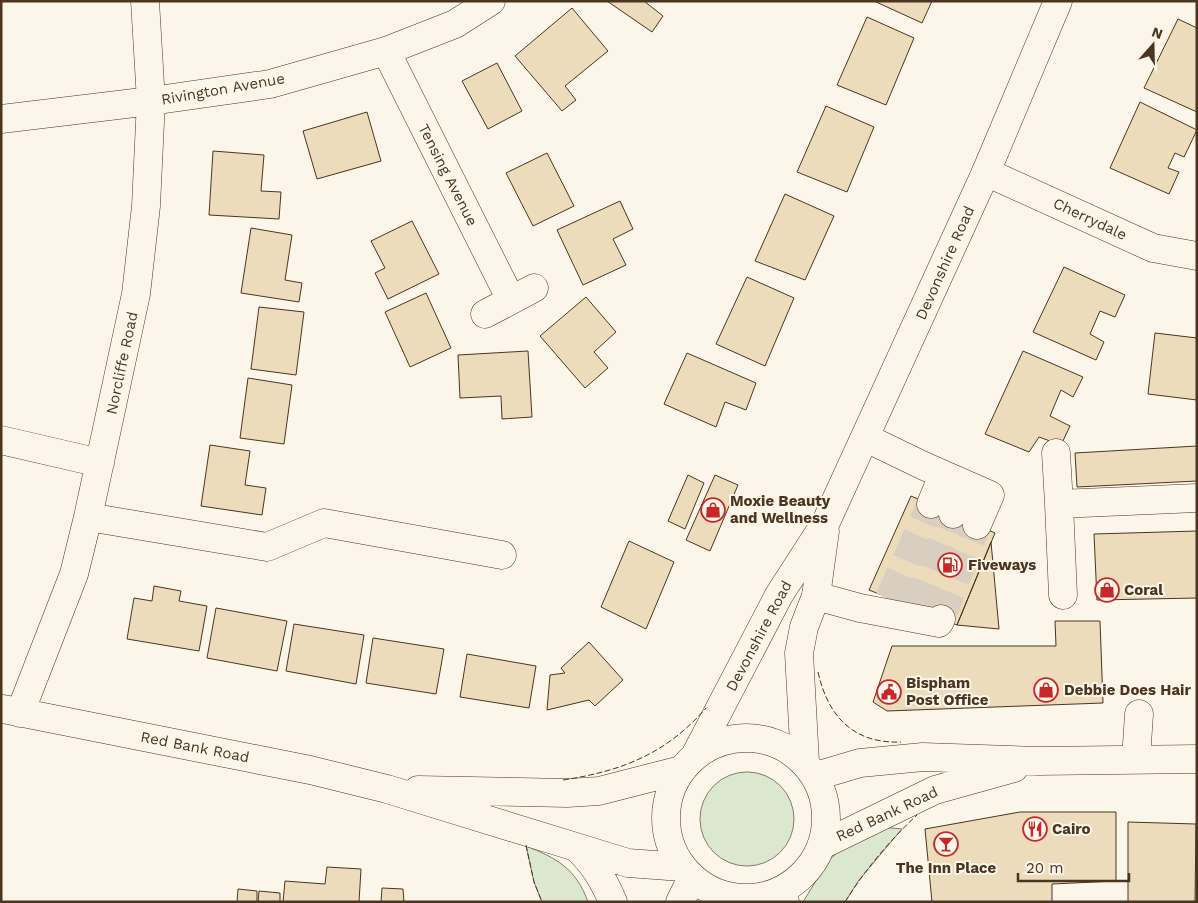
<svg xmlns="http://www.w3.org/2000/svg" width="1198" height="903" viewBox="0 0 1198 903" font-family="'Work Sans',sans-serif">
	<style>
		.green { fill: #dce7d0; stroke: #887966 }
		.building { fill: #ecdcbc; stroke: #4a3520 }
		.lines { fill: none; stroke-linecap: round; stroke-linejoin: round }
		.minor-tunnel { stroke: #d8cfc1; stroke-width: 28; stroke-dasharray: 28 14; stroke-linecap: butt }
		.minor-casing { stroke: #4a3520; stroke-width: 29 }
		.major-casing { stroke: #4a3520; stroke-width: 29 }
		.minor { stroke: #fbf6e9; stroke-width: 28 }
		.major { stroke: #fbf6e9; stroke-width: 28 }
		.fence { stroke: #4a3520; stroke-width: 1; stroke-dasharray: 6 2.5; stroke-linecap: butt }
		.labels { text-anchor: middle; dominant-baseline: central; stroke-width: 4; stroke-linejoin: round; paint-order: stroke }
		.street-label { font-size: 15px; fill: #4a3520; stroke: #fbf6e9 }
		.poi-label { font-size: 15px; font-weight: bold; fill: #4a3520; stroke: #fbf6e9; text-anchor: start }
	</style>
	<rect width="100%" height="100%" fill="#fbf6e9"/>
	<path class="green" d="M700 819a47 47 0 1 1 94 0a47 47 0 1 1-94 0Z
		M881 827 902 829 859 880 845 902H803L828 861 838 852Z
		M526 846C556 858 576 868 588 902H542L534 882Z"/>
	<path class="building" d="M607 1H644L663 16 652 32Z
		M874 1H932L922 23Z
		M572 8 608 51 565 86 576 100 562 111 515 56Z
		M867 17 914 38 886 105 837 85Z
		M1178 19 1197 28V112L1144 88Z
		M497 63 522 111 488 129 462 81Z
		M1140 102 1197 130 1184 157 1175 153 1168 168 1179 172 1169 194 1110 168Z
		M826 106 874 127 847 192 797 172Z
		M367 112 381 161 317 179 303 131Z
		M213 151 264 155 261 191 281 192 279 219 209 215Z
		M547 153 574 206 533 226 506 173Z
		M785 194 834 216 805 280 755 261Z
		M620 201 633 229 613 239 626 265 583 285 557 230Z
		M412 221 439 274 388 299 375 273 385 268 371 241Z
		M251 228 292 235 285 280 302 283 299 302 241 293Z
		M1064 267 1125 295 1115 317 1100 311 1090 334 1104 342 1096 360 1033 332Z
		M747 277 794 298 765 366 716 344Z
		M426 293 451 348 410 367 385 312Z
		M586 297 616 332 594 352 608 368 585 388 540 336Z
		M259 307 304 312 296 375 251 369Z
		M1155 333 1197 338V400L1148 394Z
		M528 351 532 417 502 419 501 396 460 398 458 355Z
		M1023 351 1083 377 1073 397 1061 390 1050 416 1070 426 1061 445 1039 437 1029 452 985 434Z
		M687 353 756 383 746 410 725 402 716 427 664 404Z
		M248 378 292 385 284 444 240 438Z
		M210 445 250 451 245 485 266 488 262 515 201 506Z
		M1197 446V481L1077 487 1075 453Z
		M688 475 704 483 685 529 668 521Z
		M715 475 738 485 710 551 686 540Z
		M911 496 995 533 957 625 869 590Z
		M1197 531V598L1097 600 1094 534Z
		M629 541 674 562 646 629 601 607Z
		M991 542 999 629 957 625Z
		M154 586 181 591 179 601 207 606 199 651 127 639 134 598 152 601Z
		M216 608 287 621 277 671 207 658Z
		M1055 621H1100L1103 703 887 711 873 702 892 646H1056Z
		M294 624 364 635 356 684 286 671Z
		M373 638 444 649 436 694 366 683Z
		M589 642 623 680 595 706 589 700 547 710 550 675 565 673 561 668Z
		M467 654 536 666 529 708 460 697Z
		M1020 812H1116V881L1052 884V902H932L925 829Z
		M1128 822 1196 824 1195 902H1128Z
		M327 867 361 869 359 902H283L285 881 325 884Z
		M382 888 403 889 404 902H381Z
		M238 889 257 891V902H237Z
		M259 891 280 893V902H258Z"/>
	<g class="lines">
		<path class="minor-tunnel" d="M889 599 931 504
			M915 608 953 514
			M941 619 977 525"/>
		<g class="minor-casing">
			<path id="minor" d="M386 51 511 300
				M1 119 151 101 270 84 386 51 455 24 491 1
				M986 172 1153 248 1197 256
				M485 314 534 288
				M866 438 924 466 990 495 977 525
				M1 440 100 463
				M1056 453 1059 504
				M931 504 943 475
				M953 514 965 485
				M88 517 267 547 324 523 502 555
				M1063 595 1059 504 1197 498
				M816 596 860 608 939 623 941 619
				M3 709 310 770 387 789 628 863 682 867
				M20 713 74 574 88 517 136 294 146 206 151 101 145 1
				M1136 759 1139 714
				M816 776 860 763 923 757 1039 761 1197 759
				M418 790 567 793 599 791 681 770
				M822 845 935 790 1014 768
				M578 849C595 865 604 881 613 902
				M780 891 785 902"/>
		</g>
		<g class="major-casing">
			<path id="major" d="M666 818a80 80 0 1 1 160 0a80 80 0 1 1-160 0Z
				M696 754 779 595 826 522 986 172 1058 1
				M805 762 799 653 804 627 816 596 825 531
				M680 902 692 878"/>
		</g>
		<use href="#minor" class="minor"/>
		<use href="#major" class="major"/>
		<path class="fence" d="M818 672C828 717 854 744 901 742
			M563 780C622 771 666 754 706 708
			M526 845 534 882 542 902
			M845 902C865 870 889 841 917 815"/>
	</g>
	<defs>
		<g id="shop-ring" transform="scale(1.25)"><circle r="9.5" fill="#fbf6e9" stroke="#c62828" stroke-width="1.5"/><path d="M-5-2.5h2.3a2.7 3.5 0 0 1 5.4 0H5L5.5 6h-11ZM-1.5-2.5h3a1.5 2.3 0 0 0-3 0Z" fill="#c62828"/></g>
		<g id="fuel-ring" transform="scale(1.25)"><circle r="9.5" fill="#fbf6e9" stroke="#c62828" stroke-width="1.5"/><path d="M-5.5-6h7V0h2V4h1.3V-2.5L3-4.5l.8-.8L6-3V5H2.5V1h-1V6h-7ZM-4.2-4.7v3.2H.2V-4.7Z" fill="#c62828"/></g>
		<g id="civic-ring" transform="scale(1.25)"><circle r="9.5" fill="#fbf6e9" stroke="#c62828" stroke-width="1.5"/><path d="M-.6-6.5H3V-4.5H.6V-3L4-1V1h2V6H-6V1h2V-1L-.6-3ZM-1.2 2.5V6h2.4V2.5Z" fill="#c62828"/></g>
		<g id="restaurant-ring" transform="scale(1.25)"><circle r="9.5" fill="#fbf6e9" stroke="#c62828" stroke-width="1.5"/><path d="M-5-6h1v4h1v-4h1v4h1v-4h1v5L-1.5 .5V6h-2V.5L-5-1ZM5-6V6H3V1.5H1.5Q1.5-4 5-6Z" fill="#c62828"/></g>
		<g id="bar-ring" transform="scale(1.25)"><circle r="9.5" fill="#fbf6e9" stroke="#c62828" stroke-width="1.5"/><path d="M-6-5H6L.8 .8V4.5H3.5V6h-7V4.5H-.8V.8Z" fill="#c62828"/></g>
	</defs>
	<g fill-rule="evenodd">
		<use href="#shop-ring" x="713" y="510"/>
		<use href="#fuel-ring" x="950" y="565"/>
		<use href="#shop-ring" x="1107" y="590"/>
		<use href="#shop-ring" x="1046" y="690"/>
		<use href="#civic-ring" x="889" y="692"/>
		<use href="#restaurant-ring" x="1035" y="829"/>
		<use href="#bar-ring" x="946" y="844"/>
	</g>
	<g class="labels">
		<g class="street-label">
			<text transform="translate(223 89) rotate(-10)">Rivington Avenue</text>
			<text transform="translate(448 175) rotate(63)">Tensing Avenue</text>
			<text transform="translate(1090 219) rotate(25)">Cherrydale</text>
			<text transform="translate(945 263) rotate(-66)">Devonshire Road</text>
			<text transform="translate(122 363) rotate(-78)">Norcliffe Road</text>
			<text transform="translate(759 636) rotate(-62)">Devonshire Road</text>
			<text transform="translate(195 747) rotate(11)">Red Bank Road</text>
			<text transform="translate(887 814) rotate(-25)">Red Bank Road</text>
		</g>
		<g class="poi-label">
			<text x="730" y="501">Moxie Beauty<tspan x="730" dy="17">and Wellness</tspan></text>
			<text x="968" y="565">Fiveways</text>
			<text x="1124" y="590">Coral</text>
			<text x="906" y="683">Bispham<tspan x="906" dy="17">Post Office</tspan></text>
			<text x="1064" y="690">Debbie Does Hair</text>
			<text x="1052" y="829">Cairo</text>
			<text x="946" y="868" text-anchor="middle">The Inn Place</text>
		</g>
	</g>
	<rect width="1198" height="903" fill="none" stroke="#4a3520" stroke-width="5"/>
	<g transform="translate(1153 45) rotate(20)" stroke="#fbf6e9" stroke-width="4" paint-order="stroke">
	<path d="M0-4L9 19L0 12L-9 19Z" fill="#4a3520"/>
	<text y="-8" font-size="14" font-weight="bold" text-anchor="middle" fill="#4a3520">N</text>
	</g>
	<path d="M1018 873v8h111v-8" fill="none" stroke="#4a3520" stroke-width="2.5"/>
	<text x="1026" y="873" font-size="15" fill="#4a3520" stroke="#fbf6e9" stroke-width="4" paint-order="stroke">20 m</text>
</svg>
